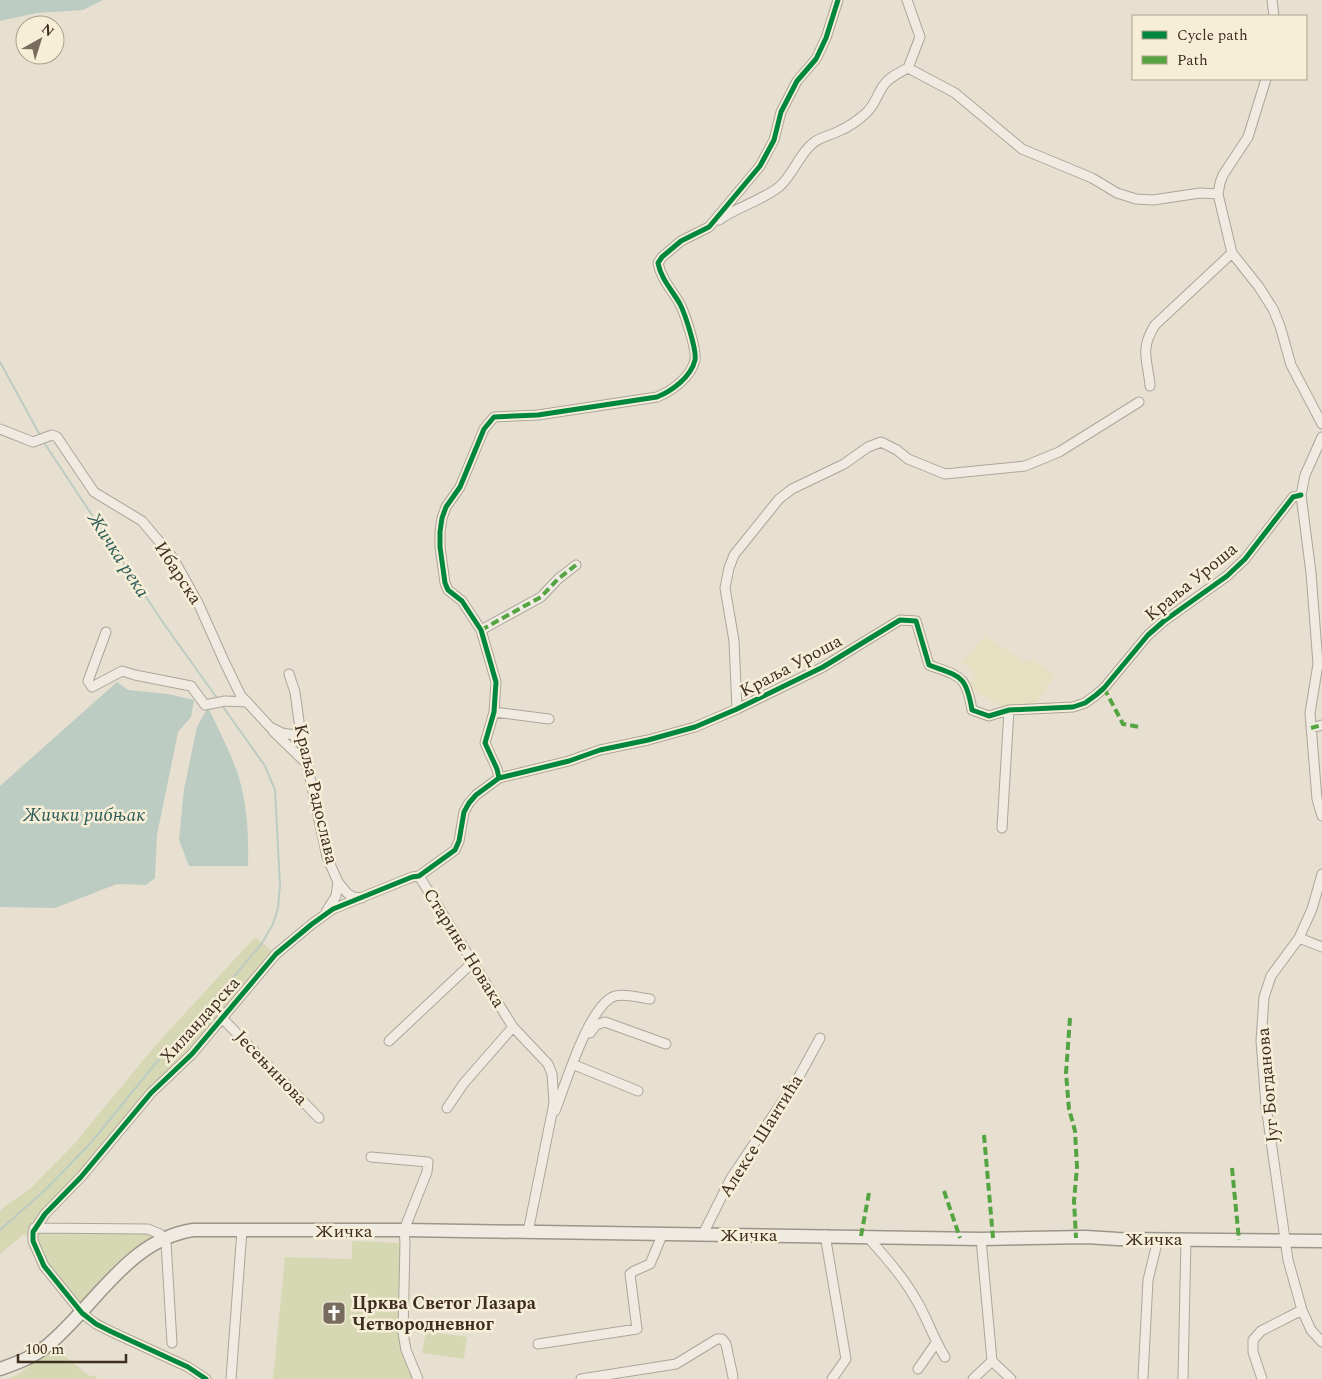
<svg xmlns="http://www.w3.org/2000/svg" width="1322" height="1379" viewBox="0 0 1322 1379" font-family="Spectral,serif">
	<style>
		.farmland { fill: #e6dfc2 }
		.green { fill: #d6d7b3 }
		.water { fill: #bcccc2 }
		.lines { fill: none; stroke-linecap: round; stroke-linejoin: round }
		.stream { stroke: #bcccc2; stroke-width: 2 }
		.minor-casing { stroke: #ada599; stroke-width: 11 }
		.secondary-casing { stroke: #9c958a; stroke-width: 15 }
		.minor { stroke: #efebe3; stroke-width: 9 }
		.secondary { stroke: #efebe3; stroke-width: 12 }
		.quiet { stroke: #54a441; stroke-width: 4; stroke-dasharray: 8 4; stroke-linecap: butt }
		.cycleway-casing { stroke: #f7eed8; stroke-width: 8 }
		.cycleway { stroke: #00873e; stroke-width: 5 }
		.labels { text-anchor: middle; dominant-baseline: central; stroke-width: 5; stroke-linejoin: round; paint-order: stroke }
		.street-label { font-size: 18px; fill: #3d2e20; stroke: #f7eed8 }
		.poi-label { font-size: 18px; font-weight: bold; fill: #3d2e20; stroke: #f7eed8; text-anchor: start }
		.water-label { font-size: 19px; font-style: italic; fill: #2f5d5a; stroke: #f7eed8 }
	</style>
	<rect width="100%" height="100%" fill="#e7e0d1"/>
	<path class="farmland" d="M985 636 1026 662 1032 659 1055 675 1034 708 1009 710 968 688 975 672 961 662Z"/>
	<path class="green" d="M255 937 276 954 192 1054 151 1093 35 1228 177 1233 165 1238 82 1313 44 1266 32 1236 23 1235 0 1254V1212L4 1207 31 1188 75 1143 154 1047Z
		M352 1241 405 1243 403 1333 418 1379H273L285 1257 352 1259Z
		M426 1331 467 1337 464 1359 422 1353Z
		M54 1348 91 1377 95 1375 97 1379H8L17 1375Z"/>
	<path class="water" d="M0 0H103L83 10 37 13 0 21Z
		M117 682 128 690 168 694 194 700 191 717 178 732 157 835 155 878 146 885 117 884 55 908 0 907V786Z
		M208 707C218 729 230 751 238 774 247 804 249 835 248 866H189L179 840 184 789 197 727Z"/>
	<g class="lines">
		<path class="stream" d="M0 362 41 437
			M43 441 164 624 217 698
			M0 1230 43 1192 89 1145 165 1052 227 985 262 943 273 924 278 908 280 885 275 790 265 766 221 704"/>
		<g class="minor-casing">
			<path id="minor" d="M907 0 920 37 908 68 955 93 1022 149 1092 178 1117 193 1136 199 1153 200 1200 193 1218 194
				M1272 0 1274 16
				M1266 79 1248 137 1223 175 1220 183 1218 194 1232 253 1259 287 1273 309 1280 326 1291 365 1322 424
				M719 220C737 207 761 201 779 187 793 175 798 156 812 144 819 137 830 136 839 131 849 127 857 121 865 114 874 107 877 95 883 86 889 77 899 73 908 68
				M1150 386C1148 360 1139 350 1155 325L1232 253
				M0 429 33 442 52 435 57 437 94 492 142 521 173 558 199 605 224 661 241 696 247 702 270 727 282 733 301 736
				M1322 437 1305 475 1301 495 1311 573 1318 664 1310 713 1317 799 1322 816
				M481 630 541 597 558 579 576 565
				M106 632 88 681 92 687 122 671 135 675 191 686 205 705 225 701 247 702
				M289 674 295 692 301 736 327 857 338 882 347 893 353 897 362 898
				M737 709 734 641 725 588 729 568 734 555 779 499 792 489 844 464 868 447 881 442 897 450 908 459 945 474 1025 466 1059 452 1139 402
				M494 712 549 719
				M1311 728 1322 725
				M273 731 306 763
				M499 778 497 769 485 743 494 712 496 682 481 630 462 601 448 590 445 583 440 547V532L442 518 446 507 460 487 484 429 494 417 538 415 657 397C672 391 691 377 695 360 697 350 685 314 680 304 672 290 661 279 658 263L662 257 681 241 709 227 760 166 774 140 781 112 797 81 816 59 826 38 838 0
				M1002 828 1009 710
				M1322 874 1312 909 1299 938 1271 976 1264 997 1261 1041 1266 1106 1288 1260 1302 1310 1311 1330 1322 1342
				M419 876 513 1027 548 1064 552 1074 554 1103 528 1232
				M326 912 336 896 338 882
				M1299 938 1322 947
				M222 1018 319 1118
				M590 1033 596 1025 605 1022 666 1044
				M389 1041 473 962
				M577 1066 638 1091
				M447 1108 464 1083 513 1027
				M555 1111C565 1086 589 1004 615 996 626 993 639 998 650 999
				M371 1157 428 1162 427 1172 404 1230 405 1243 403 1333 406 1350 418 1379
				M34 1228 148 1229 160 1234 166 1242 172 1343
				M703 1234 731 1178 797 1080 820 1038
				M825 1235 846 1359 832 1379
				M867 1236C884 1256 902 1275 915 1298 927 1317 933 1338 945 1357
				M538 1344 637 1329 630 1274 634 1271 650 1264 663 1233
				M992 1361 1011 1379
				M918 1369 936 1343
				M1143 1377 1148 1280 1158 1239
				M1183 1378 1186 1239
				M206 1379 188 1367 112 1332 96 1324 82 1313 44 1266 33 1241V1232L45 1214 81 1177 151 1093 192 1054 276 954 312 924 333 909 412 877 419 876 455 850 459 841 464 812 469 803 476 795 499 778 569 761 600 750 648 740 695 727 737 709 823 667 900 620 916 621 929 665C961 677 966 675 972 710L989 716 1009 710 1073 707 1085 703 1096 695 1104 688 1148 635 1164 621 1227 576 1245 559 1293 497 1301 495
				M231 1379 242 1230
				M581 1379 676 1364 717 1339H722L726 1344 733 1377
				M973 1379 992 1361 981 1239
				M1262 1379 1253 1352V1340L1261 1331 1302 1310"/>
		</g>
		<g class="secondary-casing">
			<path id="secondary" d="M0 1369C17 1363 34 1357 48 1345 95 1306 128 1240 193 1230H404L981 1239 1086 1237 1118 1239 1322 1241"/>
		</g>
		<use href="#minor" class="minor"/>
		<use href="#secondary" class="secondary"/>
		<path class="quiet" d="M481 630 541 597 558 579 576 565
			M1104 688 1123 724 1140 727
			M1311 728 1322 725
			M1070 1018 1066 1073 1069 1109 1075 1131 1077 1167 1074 1201 1076 1238
			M984 1135 993 1238
			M1232 1168 1239 1240
			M944 1191 960 1238
			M861 1236 869 1193"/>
		<g class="cycleway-casing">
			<path id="cycleway" d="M499 778 497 769 485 743 494 712 496 682 481 630 462 601 448 590 445 583 440 547V532L442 518 446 507 460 487 484 429 494 417 538 415 657 397C672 391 691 377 695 360 697 350 685 314 680 304 672 290 661 279 658 263L662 257 681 241 709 227 760 166 774 140 781 112 797 81 816 59 826 38 838 0
				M206 1379 188 1367 112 1332 96 1324 82 1313 44 1266 33 1241V1232L45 1214 81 1177 151 1093 192 1054 276 954 312 924 333 909 412 877 419 876 455 850 459 841 464 812 469 803 476 795 499 778 569 761 600 750 648 740 695 727 737 709 823 667 900 620 916 621 929 665C961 677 966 675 972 710L989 716 1009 710 1073 707 1085 703 1096 695 1104 688 1148 635 1164 621 1227 576 1245 559 1293 497 1301 495"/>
		</g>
		<use href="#cycleway" class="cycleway"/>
	</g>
	<defs>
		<g id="church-square" transform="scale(1.25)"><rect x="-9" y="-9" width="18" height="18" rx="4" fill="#786c5e" stroke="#f7eed8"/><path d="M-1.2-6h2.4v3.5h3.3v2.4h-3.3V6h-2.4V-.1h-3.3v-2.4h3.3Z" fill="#fff"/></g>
	</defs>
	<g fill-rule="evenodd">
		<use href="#church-square" x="334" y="1313"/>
	</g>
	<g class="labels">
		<g class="street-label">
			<text transform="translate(178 573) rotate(57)">Ибарска</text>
			<text transform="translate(1191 582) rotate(-39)">Краља Уроша</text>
			<text transform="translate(791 666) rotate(-28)">Краља Уроша</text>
			<text transform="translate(316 794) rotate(77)">Краља Радослава</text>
			<text transform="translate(464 948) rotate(58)">Старине Новака</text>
			<text transform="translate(200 1020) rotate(-48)">Хиландарска</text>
			<text transform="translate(271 1068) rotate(46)">Јесењинова</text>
			<text transform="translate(1268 1085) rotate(-95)">Југ Богданова</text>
			<text transform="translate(761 1136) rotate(-58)">Алексе Шантића</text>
			<text x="344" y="1231">Жичка</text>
			<text x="749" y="1235">Жичка</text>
			<text x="1154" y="1239">Жичка</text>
		</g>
		<g class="poi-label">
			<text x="352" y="1303">Црква Светог Лазара<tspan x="352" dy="21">Четвородневног</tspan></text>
		</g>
		<g class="water-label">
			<text transform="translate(118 555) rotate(57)">Жичка река</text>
			<text x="84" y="815">Жички рибњак</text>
		</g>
	</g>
	<rect x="1132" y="15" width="175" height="65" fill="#f7eed8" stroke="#ada18e"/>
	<rect x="1142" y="31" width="25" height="8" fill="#00873e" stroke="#ada18e"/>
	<text x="1177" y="40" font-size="15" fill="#3d2e20">Cycle path</text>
	<rect x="1142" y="56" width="25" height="8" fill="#54a441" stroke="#ada18e"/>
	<text x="1177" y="65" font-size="15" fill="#3d2e20">Path</text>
	<g transform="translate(40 40) rotate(39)"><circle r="24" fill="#f7eed8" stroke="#ada18e"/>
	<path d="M0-4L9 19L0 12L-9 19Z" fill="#786c5e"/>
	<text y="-8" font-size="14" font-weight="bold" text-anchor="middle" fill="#3d2e20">N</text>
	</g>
	<path d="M18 1354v8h108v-8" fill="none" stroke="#3d2e20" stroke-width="2.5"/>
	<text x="25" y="1354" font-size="15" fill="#3d2e20" stroke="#f7eed8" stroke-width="4" paint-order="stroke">100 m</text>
</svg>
